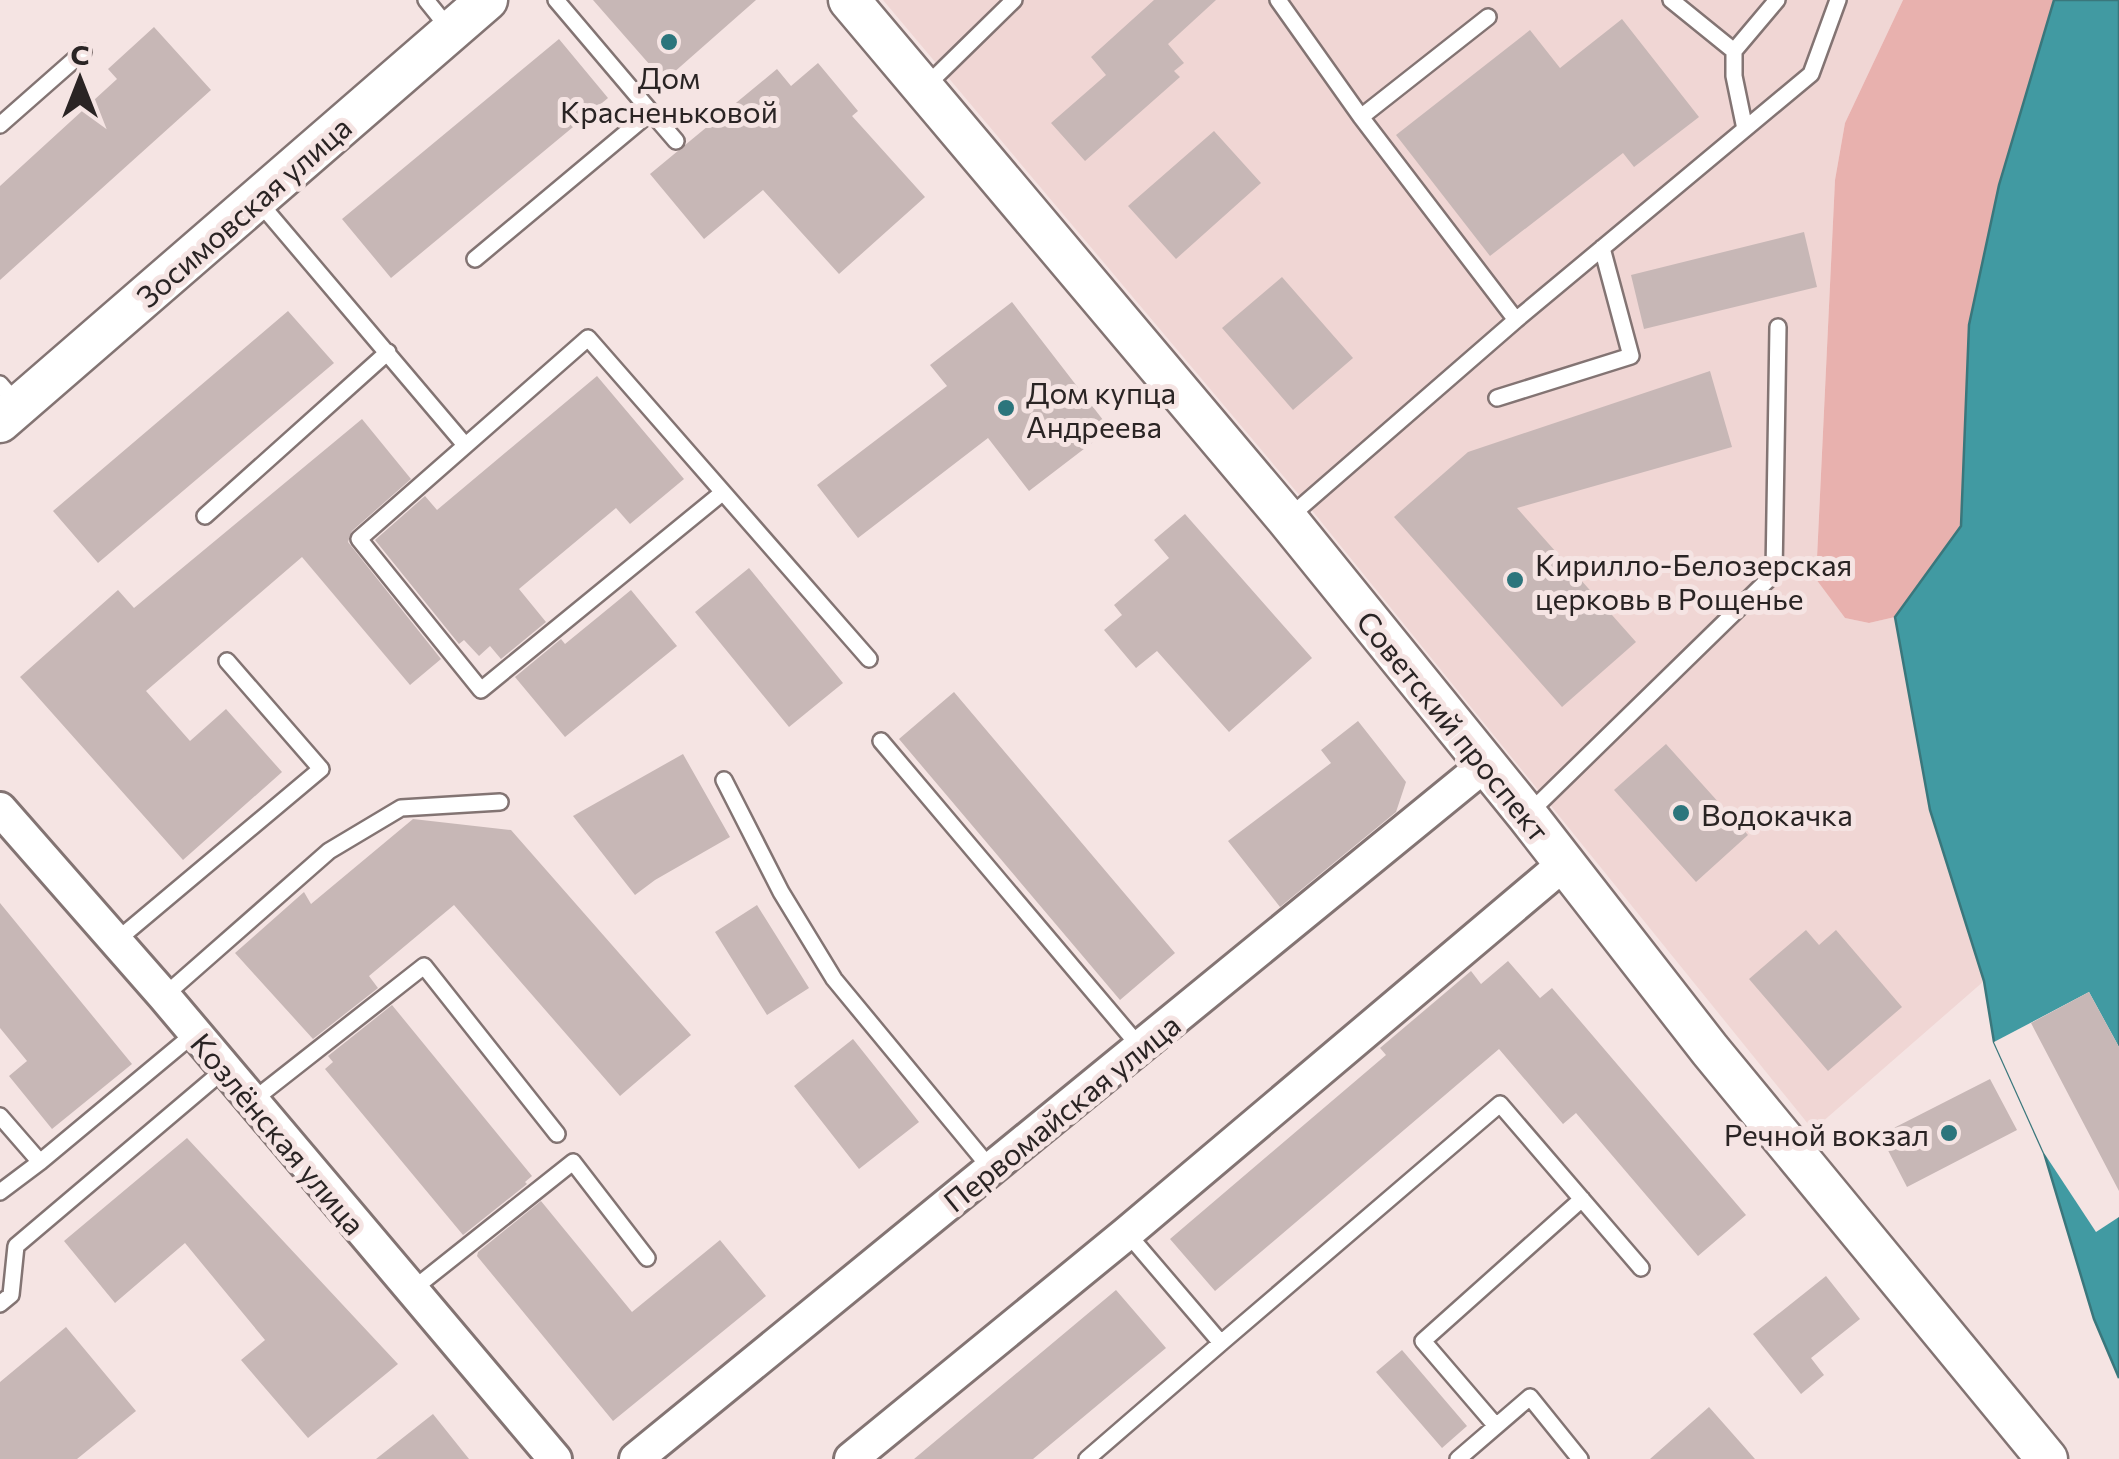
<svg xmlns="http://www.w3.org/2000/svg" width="2119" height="1459" viewBox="0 0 2119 1459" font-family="Commissioner,sans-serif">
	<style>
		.built { fill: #f0d6d4 }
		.green { fill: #e8b1ae }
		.water { fill: #419aa2; stroke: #3a777c; stroke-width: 2.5 }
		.pier { fill: #f5e4e3 }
		.building { fill: #c7b7b6 }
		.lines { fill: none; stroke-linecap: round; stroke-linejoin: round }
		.service-casing { stroke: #837473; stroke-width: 20 }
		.minor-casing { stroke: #837473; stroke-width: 38 }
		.tertiary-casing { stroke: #837473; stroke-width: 45 }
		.service { stroke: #fff; stroke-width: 15 }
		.minor { stroke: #fff; stroke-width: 32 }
		.tertiary { stroke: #fff; stroke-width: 40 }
		.poi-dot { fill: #2c757c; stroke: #f5e4e3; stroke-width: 4 }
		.labels { text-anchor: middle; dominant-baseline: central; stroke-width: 10; stroke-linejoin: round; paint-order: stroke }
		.poi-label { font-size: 30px; fill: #2a2424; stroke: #f5e4e3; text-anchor: start }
		.street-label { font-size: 30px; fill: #2a2424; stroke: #f5e4e3 }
	</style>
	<rect width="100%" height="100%" fill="#f5e4e3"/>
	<path class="built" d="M883 0H1903L1845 123 1835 180 1816 578 1845 618 1869 623 1895 617 1930 810 1984 981 1813 1130 1306 503Z"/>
	<path class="green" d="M1903 0H2054L1999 185 1969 325 1961 526 1895 617 1869 623 1845 618 1816 579 1835 180 1845 123Z"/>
	<path class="water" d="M2054 0H2119V1378L2094 1319 2044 1153 1994 1042 1984 981 1930 810 1895 617 1961 526 1969 325 1999 185Z"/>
	<path class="pier" d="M2089 992 2119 1047V1217L2096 1232 2044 1153 1994 1042Z"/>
	<path class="building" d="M593 0H756L664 81Z
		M1154 0H1216L1168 44 1184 63 1174 71 1180 77 1085 161 1051 123 1106 75 1091 57Z
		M1622 19 1699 117 1634 167 1623 153 1490 256 1396 135 1530 30 1560 68Z
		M154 27 211 90 0 280V186L117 79 108 69Z
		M559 39 608 98 391 278 342 219Z
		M818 63 858 111 852 116 925 197 839 274 763 190 704 239 650 174 777 69 791 86Z
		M1214 131 1261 183 1176 259 1128 206Z
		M1804 232 1817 287 1644 329 1631 275Z
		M1282 277 1353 358 1293 410 1222 328Z
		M1012 302 1110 429 1029 491 988 438 858 538 817 485 947 386 930 365Z
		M288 311 334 363 98 563 53 511Z
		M1710 371 1732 447 1517 508 1636 642 1562 707 1394 517 1468 452Z
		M597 376 684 479 630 524 616 508 519 589 546 622 501 659 490 646 479 656 464 640 459 644 375 540 425 496 437 510Z
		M362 419 411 479 352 531 348 542 441 659 410 685 302 557 146 691 190 741 226 709 282 772 183 860 20 677 118 590 134 608Z
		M1185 514 1312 658 1229 732 1157 651 1136 668 1104 630 1122 615 1114 605 1169 558 1154 540Z
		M749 568 843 683 789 727 695 612Z
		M631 590 677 646 565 737 515 677 561 639 565 644Z
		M954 692 1175 953 1120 1000 899 739Z
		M1358 721 1406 782 1396 812 1280 907 1228 841 1331 763 1321 750Z
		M1666 744 1748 835 1696 882 1614 790Z
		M683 754 730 837 655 880 635 895 573 816Z
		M413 819 511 830 691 1035 620 1096 454 905 369 976 378 988 313 1039 235 953 304 892 311 904Z
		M0 903 132 1064 52 1129 9 1076 27 1061 0 1028Z
		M757 905 809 988 767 1015 715 932Z
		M1806 930 1819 945 1836 930 1902 1007 1828 1071 1749 979Z
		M1508 961 1540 998 1552 988 1746 1215 1698 1256 1576 1113 1563 1124 1499 1049 1215 1291 1170 1239 1386 1055 1380 1048 1471 971 1481 984Z
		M2089 992 2119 1047V1191L2031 1023Z
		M392 1005 532 1176 525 1182 527 1184 463 1235 325 1069 333 1062 328 1056Z
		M853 1039 919 1122 859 1169 794 1086Z
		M1990 1079 2017 1130 1907 1187 1880 1135Z
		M187 1138 398 1364 308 1438 241 1360 265 1340 185 1243 115 1303 64 1241Z
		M541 1201 632 1312 720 1240 766 1296 613 1421 477 1256 478 1252Z
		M1826 1276 1860 1319 1811 1358 1824 1375 1801 1394 1753 1334Z
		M1116 1290 1166 1348 1033 1459H914Z
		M66 1327 136 1411 77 1459H0V1382Z
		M1402 1350 1467 1426 1442 1448 1376 1372Z
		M1709 1407 1755 1459H1650Z
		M433 1414 469 1459H376Z"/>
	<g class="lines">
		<g class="service-casing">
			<path id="service" d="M426 0 451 31
				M1278 0 1361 117 1516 320 1287 519
				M1671 0 1734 51
				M926 86 1014 0
				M651 112 676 141
				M1361 117 1488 17
				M0 125 83 52
				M1745 129 1734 76V51L1777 0
				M259 202 465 445
				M475 259 651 112 556 0
				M1516 320 1811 74 1838 0
				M0 384 19 406
				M1497 398 1631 356 1602 248
				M722 493 481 690 359 539 588 338 869 659
				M205 516 388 352
				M881 741 1140 1047
				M724 780 781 892 834 979 991 1169
				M1527 815 1774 574 1778 327
				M116 941 321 769 227 661
				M164 996 329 851 401 808 500 802
				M252 1101 424 966 557 1134
				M0 1116 40 1162
				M0 1192 40 1162 195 1033
				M1127 1233 1221 1343 1500 1104 1641 1268
				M412 1290 573 1162 647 1258
				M0 1304 11 1295 16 1246 225 1069
				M1496 1426 1423 1341 1582 1199
				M1087 1459 1221 1343
				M1458 1459 1530 1397 1580 1459"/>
		</g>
		<g class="minor-casing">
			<path id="minor" d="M0 809 164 996 555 1459
				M636 1459 1486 764
				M851 1459 1127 1233 1565 863"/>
		</g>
		<g class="tertiary-casing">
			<path id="tertiary" d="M849 0 1287 519 1527 815 1710 1050 2047 1459
				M0 422 487 0"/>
		</g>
		<use href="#service" class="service"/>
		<use href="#minor" class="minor"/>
		<use href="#tertiary" class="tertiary"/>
	</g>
	<g class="poi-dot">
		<circle cx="669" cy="42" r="10"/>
		<circle cx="1006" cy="408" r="10"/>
		<circle cx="1515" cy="580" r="10"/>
		<circle cx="1681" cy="813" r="10"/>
		<circle cx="1949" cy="1133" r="10"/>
	</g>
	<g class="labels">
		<g class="poi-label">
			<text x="669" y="76" text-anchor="middle">Дом<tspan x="669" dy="34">Красненьковой</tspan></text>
			<text x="1026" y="391">Дом купца<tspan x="1026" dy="34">Андреева</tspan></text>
			<text x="1535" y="563">Кирилло-Белозерская<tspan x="1535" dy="34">церковь в Рощенье</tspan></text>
			<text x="1701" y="813">Водокачка</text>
			<text x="1929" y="1133" text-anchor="end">Речной вокзал</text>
		</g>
		<g class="street-label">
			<text transform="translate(243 211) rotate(-41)">Зосимовская улица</text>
			<text transform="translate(1454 725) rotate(51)">Советский проспект</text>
			<text transform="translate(1061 1112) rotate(-39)">Первомайская улица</text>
			<text transform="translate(279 1133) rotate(50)">Козлёнская улица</text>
		</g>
	</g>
	<g transform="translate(80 80)" stroke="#f5e4e3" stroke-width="8" paint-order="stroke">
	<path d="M0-8L18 38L0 25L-18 38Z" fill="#2a2424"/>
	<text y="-15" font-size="28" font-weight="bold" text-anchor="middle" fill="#2a2424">С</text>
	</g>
</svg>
